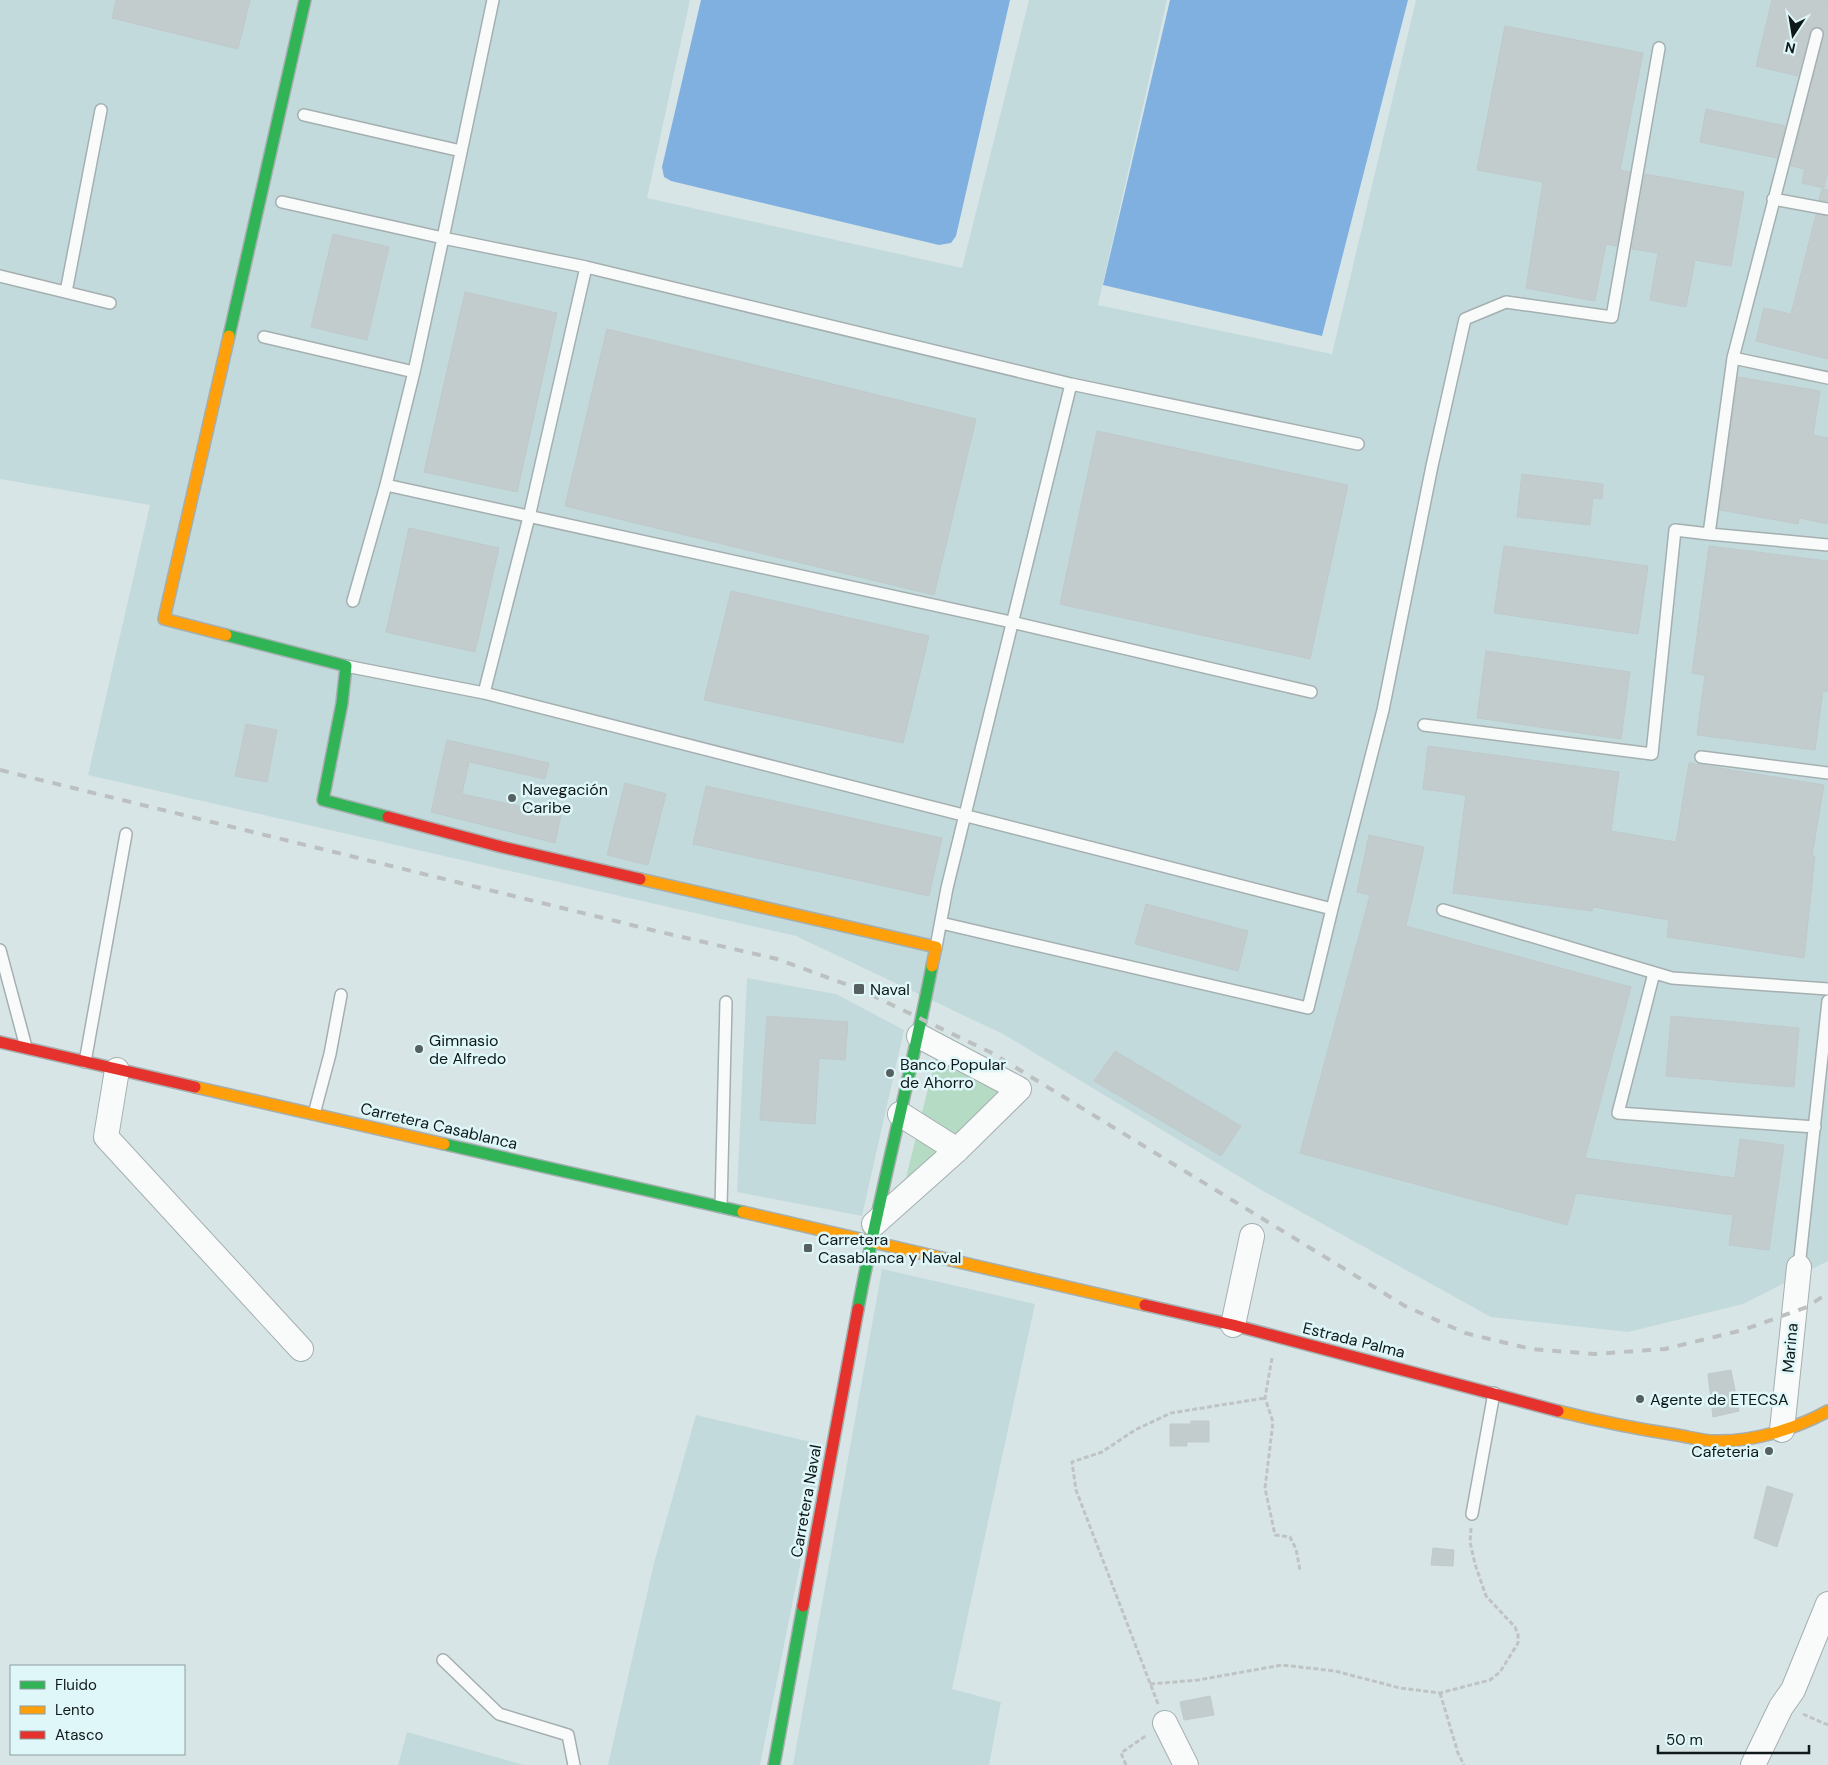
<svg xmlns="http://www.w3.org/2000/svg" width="1828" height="1765" viewBox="0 0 1828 1765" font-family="'DM Sans',sans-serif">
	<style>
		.built { fill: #c3dadc }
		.green { fill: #b6dbc5 }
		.water { fill: #80b0df }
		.building { fill: #c3cccd; stroke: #bfc9cc }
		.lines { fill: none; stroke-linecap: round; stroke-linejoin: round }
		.lane-casing { stroke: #a5afb0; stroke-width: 14 }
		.street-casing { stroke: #a5afb0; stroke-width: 26 }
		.fast-casing { stroke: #a5afb0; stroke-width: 14 }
		.slow-casing { stroke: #a5afb0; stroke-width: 14 }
		.jam-casing { stroke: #a5afb0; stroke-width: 14 }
		.path { stroke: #c0c3c4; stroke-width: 3; stroke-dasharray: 5 2.5; stroke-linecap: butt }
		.lane { stroke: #f9fbfb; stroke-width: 11 }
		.street { stroke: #f9fbfb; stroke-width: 24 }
		.fast { stroke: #30b455; stroke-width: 11 }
		.slow { stroke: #ff9f0a; stroke-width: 11 }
		.jam { stroke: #e5322d; stroke-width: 11 }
		.rail { stroke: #bdc0c0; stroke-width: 4; stroke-dasharray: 9 9; stroke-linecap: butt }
		.poi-dot { fill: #566061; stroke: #dff7f9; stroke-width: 2 }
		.labels { text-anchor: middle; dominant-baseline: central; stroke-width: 5; stroke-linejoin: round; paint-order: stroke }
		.poi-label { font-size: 16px; fill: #101919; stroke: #dff7f9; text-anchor: start }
		.street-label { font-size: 16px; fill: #101919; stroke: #dff7f9 }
	</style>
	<rect width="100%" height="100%" fill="#d8e5e6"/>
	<path class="built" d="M0 0H690L647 198 962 268 1029 0H1167L1098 305 1332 354 1416 0H1828V1261L1743 1304 1628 1332 1491 1317 1263 1191 1003 1034 796 936 88 775 150 505 0 479Z
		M747 978 836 994 904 1030 862 1216 737 1192Z
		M882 1269 1035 1304 952 1689 1001 1702 989 1765H793Z
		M696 1415 824 1445 760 1765H608L654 1563Z
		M407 1732 524 1765H398Z"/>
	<path class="green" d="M936 1056 999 1091 904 1186Z"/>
	<path class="water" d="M701 0H1010L956 236 951 243 939 245 671 181 664 177 662 167Z
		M1170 0H1408L1322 336 1103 285Z"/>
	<path class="building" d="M116 0H250L238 49 112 18Z
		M1772 0H1828V170L1824 188 1802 183 1805 169 1791 166 1824 32 1818 27 1811 29 1798 76 1756 66Z
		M1505 26 1643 53 1620 170 1630 172 1617 246 1606 244 1595 301 1526 288 1543 182 1477 170Z
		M1706 109 1785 126 1777 158 1700 142Z
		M1645 174 1744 192 1731 266 1695 260 1686 307 1650 300 1658 253 1632 249Z
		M1822 189 1828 190V201L1819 200Z
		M1816 214 1828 216V359L1756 341 1764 308 1791 314Z
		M333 234 389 247 367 340 311 327Z
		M465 292 557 313 517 492 424 472Z
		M607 329 976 419 934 595 565 506Z
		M1738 377 1820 391 1813 435 1828 438V524L1799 518 1798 524 1720 510Z
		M1097 431 1348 485 1310 659 1060 604Z
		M1522 474 1603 484 1602 499 1593 498 1590 525 1517 517Z
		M409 528 499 548 475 652 386 632Z
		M1504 546 1648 566 1638 634 1494 613Z
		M1709 546 1828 561V692L1823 691 1815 750 1697 735 1705 675 1692 673Z
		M731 591 929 636 903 743 704 700Z
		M1486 651 1630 672 1621 739 1477 718Z
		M246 724 277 730 267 782 235 776Z
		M447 740 549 763 545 779 469 762 462 794 561 815 555 843 431 812Z
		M1428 746 1619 772 1611 831 1676 842 1689 763 1824 785 1812 856H1815L1804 958 1667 937 1669 920 1593 907 1592 911 1453 893 1466 795 1423 789Z
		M625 783 666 794 648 865 607 855Z
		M706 786 942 838 929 896 693 844Z
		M1369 835 1424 847 1406 926 1631 987 1585 1158 1735 1178 1740 1139 1784 1145 1769 1250 1729 1245 1733 1215 1576 1193 1567 1225 1300 1153 1370 895 1357 892Z
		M1146 904 1248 931 1238 971 1135 944Z
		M767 1016 848 1022 845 1060 819 1058 815 1124 760 1120Z
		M1671 1016 1799 1028 1794 1087 1666 1076Z
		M1115 1051 1241 1126 1221 1156 1094 1081Z
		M1731 1370 1739 1411 1713 1417 1708 1374Z
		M1191 1421H1209V1442H1187V1446H1170V1424H1191Z
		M1767 1486 1793 1494 1777 1547 1754 1538Z
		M1433 1548 1454 1550 1453 1566 1431 1565Z
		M1210 1696 1214 1715 1184 1720 1180 1702Z"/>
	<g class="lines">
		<g class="lane-casing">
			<path id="lane" d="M1817 34 1733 358 1828 378
				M304 115 461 151
				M1773 199 1828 209
				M282 202 443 238 493 0
				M0 276 110 303
				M66 292 101 110
				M264 337 414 372 386 485 353 601
				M1733 358 1709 534 1828 545
				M414 372 443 238 586 267 1071 384 1358 444
				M386 485 1011 622 1311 692
				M346 666 484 693 1332 909 1383 710 1432 466 1465 319 1506 302 1612 317 1659 48
				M484 693 529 517 586 267
				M1424 725 1652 754 1675 530 1709 534
				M1701 757 1828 773
				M1443 910 1672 978 1828 989
				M941 923 1308 1008 1332 909
				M936 947 947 888 1071 384
				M0 950 26 1047
				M1654 973 1618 1113 1815 1127
				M85 1062 126 834
				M314 1114 330 1054 341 995
				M721 1207 726 1002
				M1799 1267 1828 1001
				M1472 1514 1494 1393
				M443 1660 499 1714 568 1735 574 1765"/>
		</g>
		<g class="street-casing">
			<path id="street" d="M117 1070 106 1137 301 1349
				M900 1114 957 1150
				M874 1224 957 1150 1019 1089 919 1036
				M1233 1325 1252 1236
				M1782 1430 1799 1267
				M1165 1723 1186 1765
				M1753 1765 1781 1707 1793 1690 1828 1604"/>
		</g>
		<g class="fast-casing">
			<path id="fast" d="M229 336 305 0
				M226 635 346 666 342 703 323 800 388 817
				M444 1144 743 1212
				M858 1309C879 1194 910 1081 932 966
				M774 1765 803 1606"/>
		</g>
		<g class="slow-casing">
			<path id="slow" d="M226 635 164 619 229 336
				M640 879 936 947 932 966
				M195 1087 444 1144
				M743 1212 1145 1305
				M1558 1411C1598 1421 1637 1429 1677 1435 1689 1437 1703 1441 1715 1441 1753 1442 1795 1429 1828 1411"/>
		</g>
		<g class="jam-casing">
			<path id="jam" d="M388 817 502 847 640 879
				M0 1042 195 1087
				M1145 1305 1233 1325 1558 1411
				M803 1606 858 1309"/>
		</g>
		<path class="path" d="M1272 1358 1265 1398 1273 1422 1265 1488 1275 1535 1290 1537 1296 1549 1300 1570
			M1150 1684 1198 1680 1282 1665 1335 1671 1400 1688 1440 1693 1490 1680 1500 1672 1505 1664 1518 1643V1635L1515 1627 1486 1596 1475 1564 1470 1542 1471 1528
			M1440 1693 1458 1753 1464 1765
			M1158 1704 1076 1490 1072 1462 1102 1452 1135 1430 1171 1413 1265 1398
			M1803 1714 1828 1725
			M1126 1765 1121 1753 1147 1735"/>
		<use href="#lane" class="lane"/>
		<use href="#street" class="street"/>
		<use href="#fast" class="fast"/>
		<use href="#slow" class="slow"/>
		<use href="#jam" class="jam"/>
		<path class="rail" d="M0 770 656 931 777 959 859 989 992 1053 1405 1306 1465 1333 1531 1349 1594 1354 1665 1349 1743 1330 1807 1307 1828 1293"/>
	</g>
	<g class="poi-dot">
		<circle cx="512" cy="798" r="5"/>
		<rect x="853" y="983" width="12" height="12" rx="2.5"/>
		<circle cx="419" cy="1049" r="5"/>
		<circle cx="890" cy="1073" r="5"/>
		<rect x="803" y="1243" width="10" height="10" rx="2.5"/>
		<circle cx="1640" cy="1399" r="5"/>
		<circle cx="1769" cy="1451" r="5"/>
	</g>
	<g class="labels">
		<g class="poi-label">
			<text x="522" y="789">Navegación<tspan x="522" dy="18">Caribe</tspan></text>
			<text x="870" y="989">Naval</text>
			<text x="429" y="1040">Gimnasio<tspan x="429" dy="18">de Alfredo</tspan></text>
			<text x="900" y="1064">Banco Popular<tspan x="900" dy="18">de Ahorro</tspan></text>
			<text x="818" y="1239">Carretera<tspan x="818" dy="18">Casablanca y Naval</tspan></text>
			<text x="1650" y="1399">Agente de ETECSA</text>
			<text x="1759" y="1451" text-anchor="end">Cafeteria</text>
		</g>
		<g class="street-label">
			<text transform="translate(439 1126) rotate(13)">Carretera Casablanca</text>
			<text transform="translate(1354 1340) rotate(14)">Estrada Palma</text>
			<text transform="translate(1790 1348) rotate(-85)">Marina</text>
			<text transform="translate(806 1501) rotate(-80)">Carretera Naval</text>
		</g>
	</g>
	<rect x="10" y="1665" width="175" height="90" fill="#dff7f9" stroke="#8c9e9f"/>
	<rect x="20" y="1681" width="25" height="8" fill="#30b455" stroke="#8c9e9f"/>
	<text x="55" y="1690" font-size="15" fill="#101919">Fluido</text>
	<rect x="20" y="1706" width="25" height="8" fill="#ff9f0a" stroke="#8c9e9f"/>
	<text x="55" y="1715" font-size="15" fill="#101919">Lento</text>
	<rect x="20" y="1731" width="25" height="8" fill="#e5322d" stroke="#8c9e9f"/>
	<text x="55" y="1740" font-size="15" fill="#101919">Atasco</text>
	<g transform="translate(1793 35) rotate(192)" stroke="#dff7f9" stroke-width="4" paint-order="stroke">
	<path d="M0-4L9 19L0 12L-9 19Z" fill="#101919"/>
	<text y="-8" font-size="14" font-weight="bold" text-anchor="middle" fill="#101919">N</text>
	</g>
	<path d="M1658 1745v8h151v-8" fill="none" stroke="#101919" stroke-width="2.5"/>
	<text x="1666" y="1745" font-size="15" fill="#101919" stroke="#dff7f9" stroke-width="4" paint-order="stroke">50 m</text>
</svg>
